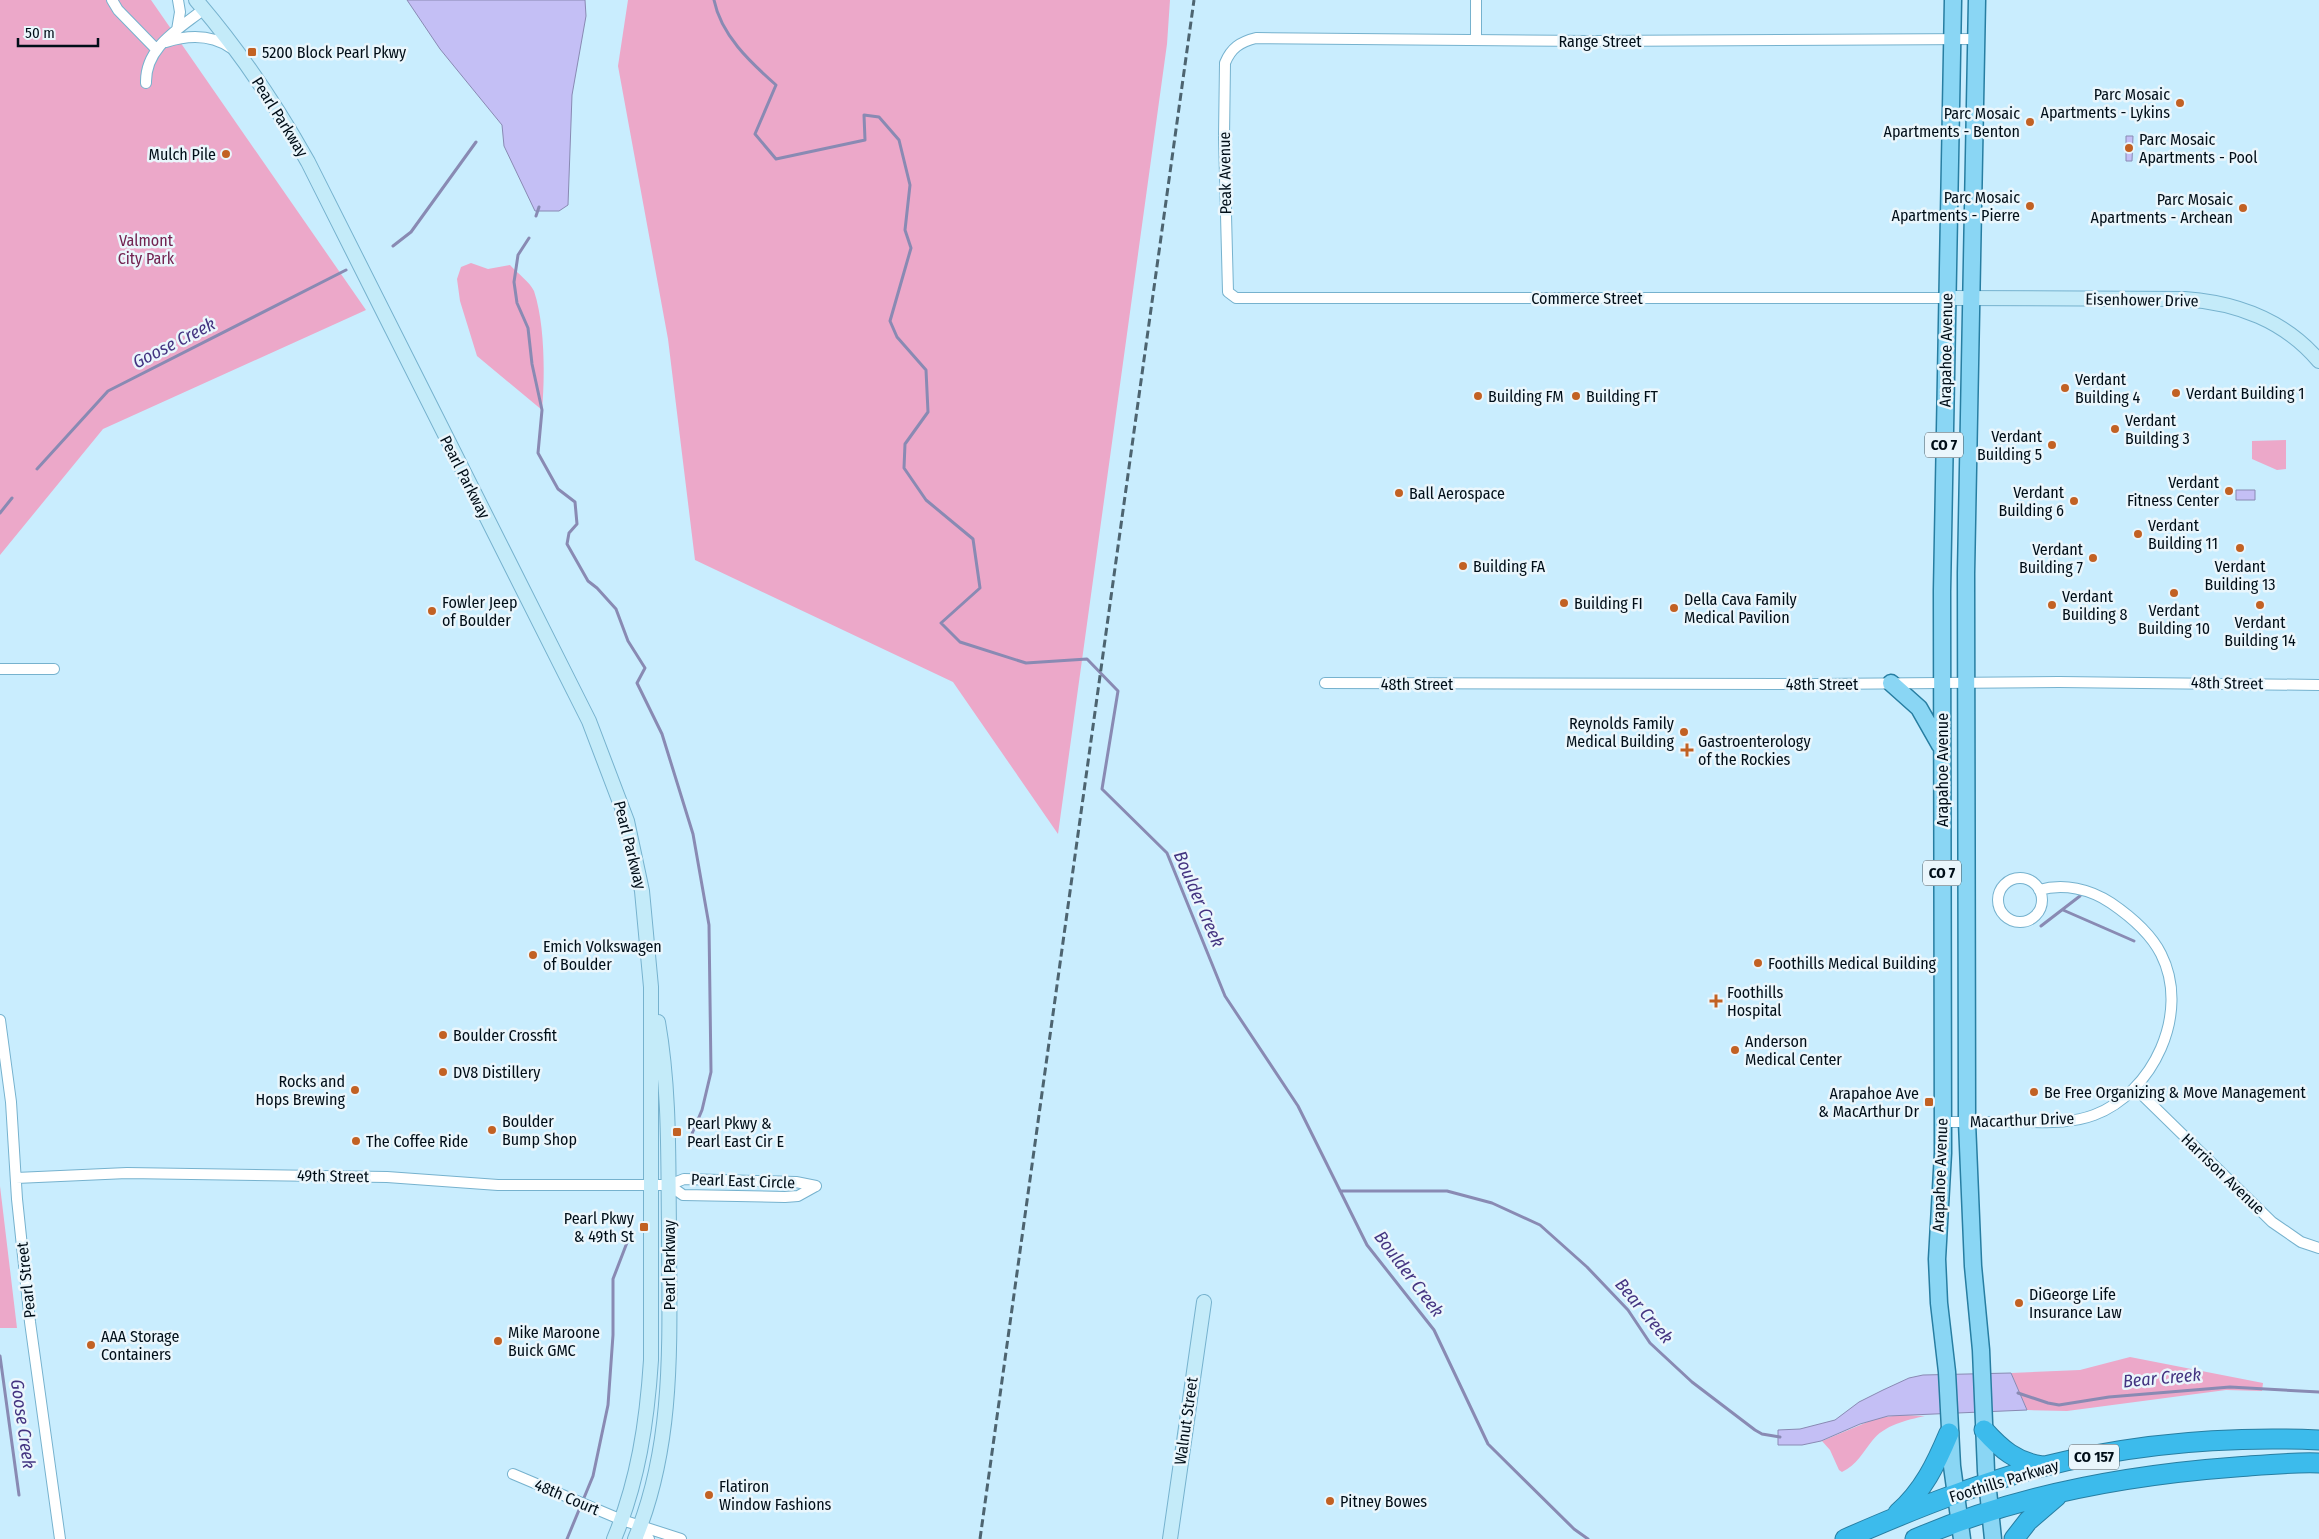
<svg xmlns="http://www.w3.org/2000/svg" width="2319" height="1539" viewBox="0 0 2319 1539" font-family="'Fira Sans Condensed',sans-serif">
	<style>
		.green { fill: #eca8c9 }
		.water { fill: #c4bff5; stroke: #898ab3 }
		.lines { fill: none; stroke-linecap: round; stroke-linejoin: round }
		.stream { stroke: #898ab3; stroke-width: 3 }
		.street-casing { stroke: #76b2ce; stroke-width: 12 }
		.secondary-casing { stroke: #76b2ce; stroke-width: 16 }
		.primary-casing { stroke: #277ea2; stroke-width: 19 }
		.highway-casing { stroke: #277ea2; stroke-width: 21 }
		.street { stroke: #fff; stroke-width: 10 }
		.secondary { stroke: #c4ebf9; stroke-width: 14 }
		.primary { stroke: #8ad6f4; stroke-width: 16 }
		.highway { stroke: #3cbbec; stroke-width: 19 }
		.rail { stroke: #4d6470; stroke-width: 3; stroke-dasharray: 8 4; stroke-linecap: butt }
		.poi-dot { fill: #c26123; stroke: #eaf6fc; stroke-width: 2 }
		.labels { text-anchor: middle; dominant-baseline: central; stroke-width: 5; stroke-linejoin: round; paint-order: stroke }
		.shield { fill: #eaf6fc; stroke: #46545c; stroke-width: 1 }
		.shield-label { font-size: 15px; font-weight: bold; fill: #000e18 }
		.street-label { font-size: 16px; fill: #000e18; stroke: #eaf6fc }
		.poi-label { font-size: 16px; fill: #000e18; stroke: #eaf6fc; text-anchor: start }
		.park-label { font-size: 16px; fill: #722250; stroke: #eaf6fc }
		.water-label { font-size: 18px; font-style: italic; fill: #443481; stroke: #eaf6fc }
	</style>
	<rect width="100%" height="100%" fill="#c9edfe"/>
	<path class="green" d="M0 0H151L366 310 103 429 0 555Z
		M628 0H1170L1167 44 1058 834 953 682 695 560 668 339 618 66Z
		M471 263 488 269 510 265C517 273 530 282 534 291 545 324 545 376 542 410L477 356 460 301 457 279 461 267Z
		M2286 440V469L2277 470 2252 459V441Z
		M0 1186 17 1328H0Z
		M2130 1357 2263 1383 2262 1391 2226 1390 2067 1411 2027 1410 2011 1373 2080 1370Z
		M1901 1415 1925 1416C1907 1420 1884 1425 1872 1441 1863 1452 1857 1465 1842 1472L1839 1470 1830 1450 1822 1441 1877 1418Z"/>
	<path class="water" d="M407 0H585L586 16 572 95 568 205 559 211H535L504 146 502 125 440 49Z
		M2126 136H2133L2132 161H2126Z
		M2236 490H2255V500H2236Z
		M2011 1373 2027 1410 1888 1416 1860 1424 1821 1441 1802 1445H1778V1430L1800 1429 1835 1420 1859 1402 1883 1390 1909 1378 1923 1375Z"/>
	<g class="lines">
		<path class="stream" d="M714 0C721 35 750 62 776 85L755 134 776 159 865 140 864 115 879 117 899 140 910 185 905 230 911 248 890 321 897 337 926 370 928 412 905 444 904 468 926 500 973 539 980 588 941 623 960 642 1026 663 1087 659 1118 691 1102 789 1167 853 1225 996 1298 1106 1367 1245 1434 1330 1488 1444 1574 1529 1588 1539
			M536 216 539 207
			M529 238 518 255 514 282 517 303 528 328 532 364 542 410 538 453 558 489 575 502 577 524 569 533 567 544 588 581 597 588 616 609 628 641 645 668 637 683 662 734 693 834 709 925 711 1072 702 1110 691 1136
			M393 246 411 232 476 142
			M37 469 108 391 346 270
			M0 513 12 498
			M2063 910 2134 941
			M2041 926 2080 896
			M1340 1191H1447L1492 1203 1540 1225 1587 1267 1628 1310 1650 1343 1692 1382 1755 1430 1762 1434 1780 1437
			M0 1356 19 1495
			M2018 1393 2048 1403 2059 1405 2109 1397 2230 1387 2319 1392
			M567 1539 593 1476 608 1405 613 1335V1279L628 1240"/>
		<g class="street-casing">
			<path id="street" d="M112 0 118 10 156 49
				M177 30 180 12 178 0
				M1476 40V0
				M166 42C188 35 211 34 231 48
				M146 83C145 47 179 29 204 9
				M1947 298H1236L1228 292 1224 137 1225 63C1231 48 1240 42 1256 38L1591 41 1977 39
				M0 669H54
				M1325 683 1817 684 2059 682 2319 685
				M1998 900a22 22 0 1 1 44 0a22 22 0 1 1-44 0Z
				M0 1020 11 1102 17 1199 30 1322 60 1539
				M2135 1088 2272 1222 2301 1242 2319 1248
				M1943 1122C1968 1122 1993 1122 2019 1122 2044 1122 2070 1124 2094 1115 2153 1093 2191 1013 2161 954 2151 934 2130 916 2111 903 2090 889 2064 883 2039 890
				M16 1178 127 1173 387 1177 498 1185H669L684 1179 796 1182 816 1186
				M669 1185 683 1195 785 1197 798 1196 816 1186
				M513 1474 622 1520 681 1539
				M640 1527 649 1539"/>
		</g>
		<g class="secondary-casing">
			<path id="secondary" d="M196 0C239 50 276 105 308 162L589 721 627 821 642 891 651 987V1360C647 1422 638 1482 614 1539
				M1947 298 2185 299C2238 303 2284 320 2319 361
				M635 1539C676 1441 669 1334 669 1229 668 1160 670 1091 658 1022
				M1170 1539 1204 1302"/>
		</g>
		<g class="primary-casing">
			<path id="primary" d="M1953 0 1942 591 1943 1153 1937 1259 1939 1303 1947 1372 1952 1466 1962 1539
				M1977 0 1966 573 1967 1122 1973 1266 1981 1350 1986 1471 1993 1539
				M1891 683 1919 708 1940 745"/>
		</g>
		<g class="highway-casing">
			<path id="highway" d="M1984 1430C2001 1449 2016 1462 2042 1466
				M1898 1513C1923 1491 1936 1464 1949 1433
				M1845 1539C1909 1511 1973 1485 2041 1467 2131 1444 2226 1436 2319 1440
				M1915 1539C2016 1495 2127 1475 2236 1467 2263 1465 2291 1462 2319 1463
				M2014 1539 2028 1521 2057 1496"/>
		</g>
		<use href="#street" class="street"/>
		<use href="#secondary" class="secondary"/>
		<use href="#primary" class="primary"/>
		<use href="#highway" class="highway"/>
		<path class="rail" d="M980 1539 1194 0"/>
	</g>
	<g class="poi-dot">
		<rect x="247" y="47" width="10" height="10" rx="2.5"/>
		<circle cx="2180" cy="103" r="5"/>
		<circle cx="2030" cy="122" r="5"/>
		<circle cx="2129" cy="148" r="5"/>
		<circle cx="226" cy="154" r="5"/>
		<circle cx="2030" cy="206" r="5"/>
		<circle cx="2243" cy="208" r="5"/>
		<circle cx="2065" cy="388" r="5"/>
		<circle cx="2176" cy="393" r="5"/>
		<circle cx="1478" cy="396" r="5"/>
		<circle cx="1576" cy="396" r="5"/>
		<circle cx="2115" cy="429" r="5"/>
		<circle cx="2052" cy="445" r="5"/>
		<circle cx="2229" cy="491" r="5"/>
		<circle cx="1399" cy="493" r="5"/>
		<circle cx="2074" cy="501" r="5"/>
		<circle cx="2138" cy="534" r="5"/>
		<circle cx="2240" cy="548" r="5"/>
		<circle cx="2093" cy="558" r="5"/>
		<circle cx="1463" cy="566" r="5"/>
		<circle cx="2174" cy="593" r="5"/>
		<circle cx="1564" cy="603" r="5"/>
		<circle cx="2052" cy="605" r="5"/>
		<circle cx="2260" cy="605" r="5"/>
		<circle cx="1674" cy="608" r="5"/>
		<circle cx="432" cy="611" r="5"/>
		<circle cx="1684" cy="732" r="5"/>
		<path d="M1684.5 742.5h5v5h5v5h-5v5h-5v-5h-5v-5h5z"/>
		<circle cx="533" cy="955" r="5"/>
		<circle cx="1758" cy="963" r="5"/>
		<path d="M1713.5 993.5h5v5h5v5h-5v5h-5v-5h-5v-5h5z"/>
		<circle cx="443" cy="1035" r="5"/>
		<circle cx="1735" cy="1050" r="5"/>
		<circle cx="443" cy="1072" r="5"/>
		<circle cx="355" cy="1090" r="5"/>
		<circle cx="2034" cy="1092" r="5"/>
		<rect x="1924" y="1097" width="10" height="10" rx="2.5"/>
		<circle cx="492" cy="1130" r="5"/>
		<rect x="672" y="1127" width="10" height="10" rx="2.5"/>
		<circle cx="356" cy="1141" r="5"/>
		<rect x="639" y="1222" width="10" height="10" rx="2.5"/>
		<circle cx="2019" cy="1303" r="5"/>
		<circle cx="498" cy="1341" r="5"/>
		<circle cx="91" cy="1345" r="5"/>
		<circle cx="709" cy="1495" r="5"/>
		<circle cx="1330" cy="1501" r="5"/>
	</g>
	<g class="labels">
		<g class="shield">
			<rect x="1925" y="432.5" width="38" height="25" rx="4"/>
			<rect x="1923" y="860.5" width="38" height="25" rx="4"/>
			<rect x="2069" y="1444.5" width="50" height="25" rx="4"/>
		</g>
		<g class="shield-label">
			<text x="1944" y="445">CO 7</text>
			<text x="1942" y="873">CO 7</text>
			<text x="2094" y="1457">CO 157</text>
		</g>
		<g class="street-label">
			<text x="1600" y="41">Range Street</text>
			<text transform="translate(280 117) rotate(58)">Pearl Parkway</text>
			<text transform="translate(1225 173) rotate(-91)">Peak Avenue</text>
			<text x="1587" y="298">Commerce Street</text>
			<text transform="translate(2142 300) rotate(1)">Eisenhower Drive</text>
			<text transform="translate(1946 350) rotate(-89)">Arapahoe Avenue</text>
			<text transform="translate(465 477) rotate(63)">Pearl Parkway</text>
			<text transform="translate(2227 683) rotate(1)">48th Street</text>
			<text x="1417" y="684">48th Street</text>
			<text x="1822" y="684">48th Street</text>
			<text transform="translate(1942 770) rotate(-90)">Arapahoe Avenue</text>
			<text transform="translate(630 845) rotate(76)">Pearl Parkway</text>
			<text transform="translate(2022 1120) rotate(-2)">Macarthur Drive</text>
			<text transform="translate(2223 1174) rotate(44)">Harrison Avenue</text>
			<text transform="translate(1940 1175) rotate(-88)">Arapahoe Avenue</text>
			<text transform="translate(333 1176) rotate(1)">49th Street</text>
			<text transform="translate(743 1181) rotate(2)">Pearl East Circle</text>
			<text transform="translate(669 1265) rotate(-90)">Pearl Parkway</text>
			<text transform="translate(26 1280) rotate(-96)">Pearl Street</text>
			<text transform="translate(1186 1421) rotate(-82)">Walnut Street</text>
			<text transform="translate(2004 1481) rotate(-17)">Foothills Parkway</text>
			<text transform="translate(567 1497) rotate(23)">48th Court</text>
		</g>
		<g class="poi-label">
			<text x="262" y="52">5200 Block Pearl Pkwy</text>
			<text x="2170" y="94" text-anchor="end">Parc Mosaic<tspan x="2170" dy="18">Apartments - Lykins</tspan></text>
			<text x="2020" y="113" text-anchor="end">Parc Mosaic<tspan x="2020" dy="18">Apartments - Benton</tspan></text>
			<text x="2139" y="139">Parc Mosaic<tspan x="2139" dy="18">Apartments - Pool</tspan></text>
			<text x="216" y="154" text-anchor="end">Mulch Pile</text>
			<text x="2020" y="197" text-anchor="end">Parc Mosaic<tspan x="2020" dy="18">Apartments - Pierre</tspan></text>
			<text x="2233" y="199" text-anchor="end">Parc Mosaic<tspan x="2233" dy="18">Apartments - Archean</tspan></text>
			<text x="2075" y="379">Verdant<tspan x="2075" dy="18">Building 4</tspan></text>
			<text x="2186" y="393">Verdant Building 1</text>
			<text x="1488" y="396">Building FM</text>
			<text x="1586" y="396">Building FT</text>
			<text x="2125" y="420">Verdant<tspan x="2125" dy="18">Building 3</tspan></text>
			<text x="2042" y="436" text-anchor="end">Verdant<tspan x="2042" dy="18">Building 5</tspan></text>
			<text x="2219" y="482" text-anchor="end">Verdant<tspan x="2219" dy="18">Fitness Center</tspan></text>
			<text x="2064" y="492" text-anchor="end">Verdant<tspan x="2064" dy="18">Building 6</tspan></text>
			<text x="1409" y="493">Ball Aerospace</text>
			<text x="2148" y="525">Verdant<tspan x="2148" dy="18">Building 11</tspan></text>
			<text x="2083" y="549" text-anchor="end">Verdant<tspan x="2083" dy="18">Building 7</tspan></text>
			<text x="1473" y="566">Building FA</text>
			<text x="2240" y="566" text-anchor="middle">Verdant<tspan x="2240" dy="18">Building 13</tspan></text>
			<text x="2062" y="596">Verdant<tspan x="2062" dy="18">Building 8</tspan></text>
			<text x="1684" y="599">Della Cava Family<tspan x="1684" dy="18">Medical Pavilion</tspan></text>
			<text x="442" y="602">Fowler Jeep<tspan x="442" dy="18">of Boulder</tspan></text>
			<text x="1574" y="603">Building FI</text>
			<text x="2174" y="610" text-anchor="middle">Verdant<tspan x="2174" dy="18">Building 10</tspan></text>
			<text x="2260" y="622" text-anchor="middle">Verdant<tspan x="2260" dy="18">Building 14</tspan></text>
			<text x="1674" y="723" text-anchor="end">Reynolds Family<tspan x="1674" dy="18">Medical Building</tspan></text>
			<text x="1698" y="741">Gastroenterology<tspan x="1698" dy="18">of the Rockies</tspan></text>
			<text x="543" y="946">Emich Volkswagen<tspan x="543" dy="18">of Boulder</tspan></text>
			<text x="1768" y="963">Foothills Medical Building</text>
			<text x="1727" y="992">Foothills<tspan x="1727" dy="18">Hospital</tspan></text>
			<text x="453" y="1035">Boulder Crossfit</text>
			<text x="1745" y="1041">Anderson<tspan x="1745" dy="18">Medical Center</tspan></text>
			<text x="453" y="1072">DV8 Distillery</text>
			<text x="345" y="1081" text-anchor="end">Rocks and<tspan x="345" dy="18">Hops Brewing</tspan></text>
			<text x="2044" y="1092">Be Free Organizing &amp; Move Management</text>
			<text x="1919" y="1093" text-anchor="end">Arapahoe Ave<tspan x="1919" dy="18">&amp; MacArthur Dr</tspan></text>
			<text x="502" y="1121">Boulder<tspan x="502" dy="18">Bump Shop</tspan></text>
			<text x="687" y="1123">Pearl Pkwy &amp;<tspan x="687" dy="18">Pearl East Cir E</tspan></text>
			<text x="366" y="1141">The Coffee Ride</text>
			<text x="634" y="1218" text-anchor="end">Pearl Pkwy<tspan x="634" dy="18">&amp; 49th St</tspan></text>
			<text x="2029" y="1294">DiGeorge Life<tspan x="2029" dy="18">Insurance Law</tspan></text>
			<text x="508" y="1332">Mike Maroone<tspan x="508" dy="18">Buick GMC</tspan></text>
			<text x="101" y="1336">AAA Storage<tspan x="101" dy="18">Containers</tspan></text>
			<text x="719" y="1486">Flatiron<tspan x="719" dy="18">Window Fashions</tspan></text>
			<text x="1340" y="1501">Pitney Bowes</text>
		</g>
		<g class="park-label">
			<text x="146" y="240">Valmont<tspan x="146" dy="18">City Park</tspan></text>
		</g>
		<g class="water-label">
			<text transform="translate(174 343) rotate(-27)">Goose Creek</text>
			<text transform="translate(1199 899) rotate(67)">Boulder Creek</text>
			<text transform="translate(1409 1274) rotate(53)">Boulder Creek</text>
			<text transform="translate(1644 1311) rotate(50)">Bear Creek</text>
			<text transform="translate(2162 1378) rotate(-5)">Bear Creek</text>
			<text transform="translate(23 1424) rotate(82)">Goose Creek</text>
		</g>
	</g>
	<path d="M18 38v8h80v-8" fill="none" stroke="#000e18" stroke-width="2.5"/>
	<text x="25" y="38" font-size="15" fill="#000e18" stroke="#eaf6fc" stroke-width="4" paint-order="stroke">50 m</text>
</svg>
